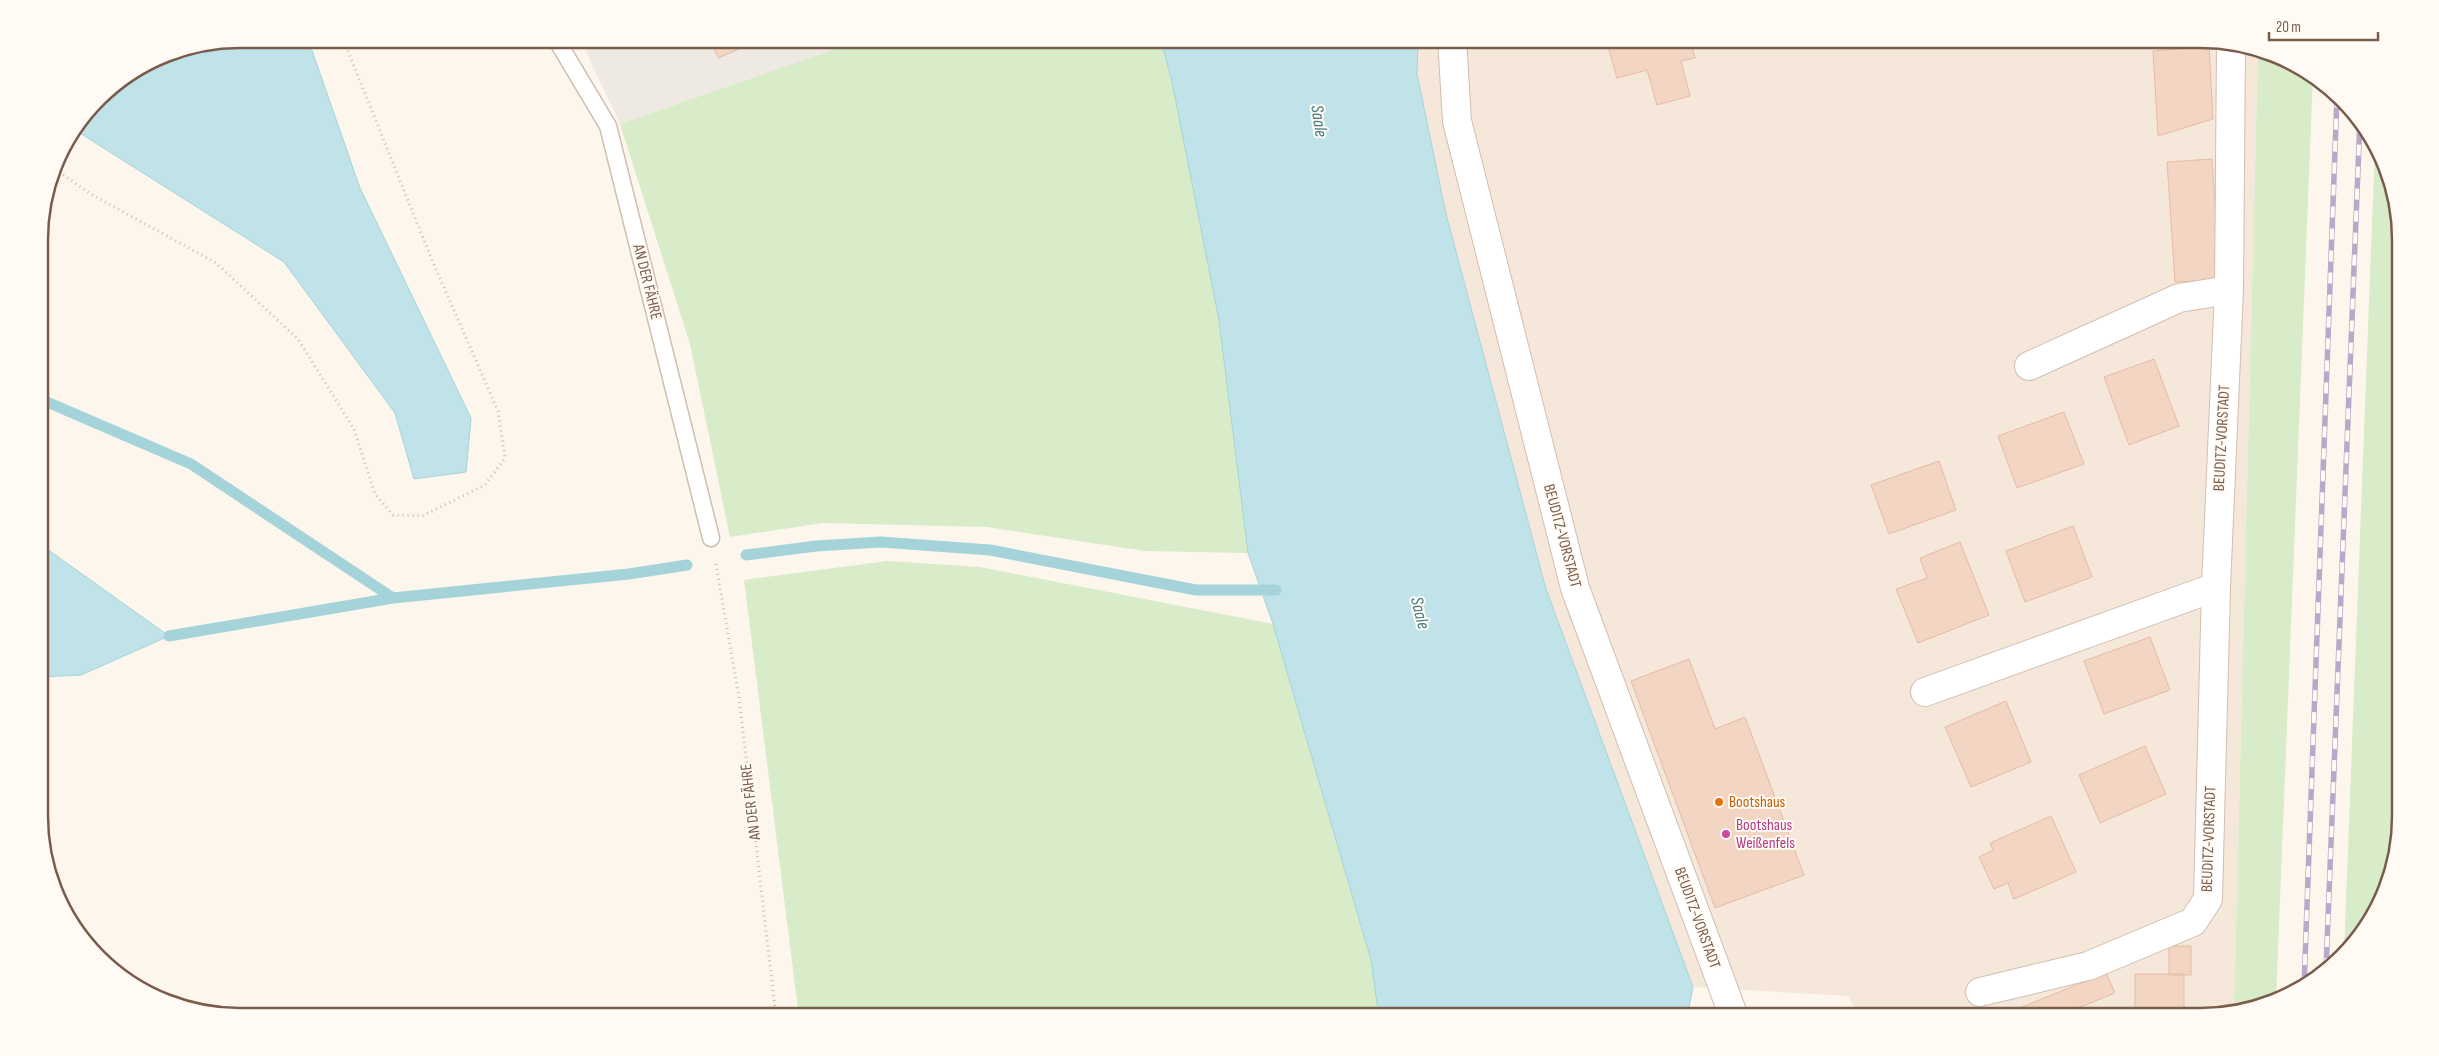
<svg xmlns="http://www.w3.org/2000/svg" width="2439" height="1056" viewBox="0 0 2439 1056" font-family="'Sofia Sans Condensed',sans-serif">
	<style>
		.residential { fill: #f5e8da }
		.industrial { fill: #efe9e4 }
		.green { fill: #d8ecc9 }
		.water { fill: #bfe3e8; stroke: #a5d3da }
		.lines { fill: none; stroke-linecap: round; stroke-linejoin: round }
		.stream { stroke: #a5d3da; stroke-width: 11 }
		.building { fill: #f3d5c3; stroke: #e6bba3 }
		.service-casing { stroke: #d1beb0; stroke-width: 19 }
		.minor-casing { stroke: #d1beb0; stroke-width: 30 }
		.path { stroke: #d9b8a5; stroke-width: 3; stroke-dasharray: 1 4; stroke-linecap: butt }
		.service { stroke: #fff; stroke-width: 16 }
		.minor { stroke: #fff; stroke-width: 28 }
		.rail-casing { stroke: #b9a8c9; stroke-width: 5.5 }
		.rail { stroke: #fffaf3; stroke-width: 4; stroke-dasharray: 11; stroke-linecap: butt }
		.food-dot { fill: #e8710a; stroke: #fffaf3; stroke-width: 2 }
		.hotel-dot { fill: #d1479c; stroke: #fffaf3; stroke-width: 2 }
		.labels { text-anchor: middle; dominant-baseline: central; stroke-width: 4; stroke-linejoin: round; paint-order: stroke }
		.street-label { font-size: 16px; fill: #7a5c4d; stroke: #fffaf3 }
		.food-label { font-size: 16px; fill: #c56008; stroke: #fffaf3; text-anchor: start }
		.hotel-label { font-size: 16px; fill: #b23c85; stroke: #fffaf3; text-anchor: start }
		.water-label { font-size: 18px; font-style: italic; fill: #437c86; stroke: #fffaf3 }
		.rim { fill: none; stroke: #7a5c4d; stroke-width: 2.5 }
	</style>
	<rect width="100%" height="100%" fill="#fdf6ec"/>
	<path class="residential" d="M1418 39H2199L2258 50 2234 1013 2212 1017H1859L1848 996 1693 987 1546 589 1446 214 1417 74Z"/>
	<path class="industrial" d="M580 39H864L620 124Z"/>
	<path class="green" d="M864 39H1161L1172 82 1219 320 1248 553 1145 551 987 527 822 523 730 537 690 344 620 124Z
		M2258 50 2276 54 2313 75 2276 1000 2264 1006 2234 1013Z
		M2375 146 2385 163 2399 214 2400 817 2385 893 2359 939 2344 953Z
		M887 561 980 567 1273 624 1371 960 1379 1017H799L744 580Z"/>
	<path class="water" d="M240 39H308L360 188 471 418 466 472 414 479 395 413 284 262 75 130 107 89 163 54Z
		M1161 39H1418L1417 74 1446 214 1546 589 1693 987 1687 1017H1379L1371 960 1273 624 1248 553 1219 320 1172 82Z
		M40 544 169 636 81 675 40 677Z"/>
	<g class="lines">
		<path class="stream" d="M40 399 191 464 393 598
			M746 555 816 546 881 542 922 545 990 550 1196 590H1276
			M169 636 393 598 629 574 687 565"/>
	</g>
	<path class="building" d="M710 39H762L718 58Z
		M1606 39H1690L1695 58 1681 61 1690 96 1657 105 1647 70 1617 78Z
		M2209 46 2213 119 2158 136 2153 51Z
		M2212 159 2220 280 2175 282 2167 162Z
		M2154 359 2179 426 2129 445 2104 377Z
		M2064 412 2084 464 2017 488 1998 436Z
		M1939 461 1956 510 1889 534 1871 485Z
		M2073 526 2092 577 2025 602 2006 551Z
		M1960 542 1989 615 1918 643 1896 589 1927 578 1920 558Z
		M2150 637 2170 690 2104 714 2084 661Z
		M1689 659 1715 729 1745 717 1804 875 1715 908 1631 681Z
		M2006 701 2031 762 1971 787 1945 727Z
		M2145 746 2166 794 2100 823 2079 775Z
		M2051 816 2076 872 2014 899 2008 883 1994 889 1979 857 1993 850 1990 843Z
		M2169 946H2191V975H2169Z
		M2106 973 2115 993 2056 1017H2008L2007 1013Z
		M2135 974H2184V1017H2135Z"/>
	<g class="lines">
		<g class="service-casing">
			<path id="service" d="M556 39 608 126 711 538"/>
		</g>
		<g class="minor-casing">
			<path id="minor" d="M1452 39 1457 121 1575 588 1734 1017
				M2029 366 2179 298 2229 290
				M1925 692 2216 587
				M1980 992 2088 966 2193 922 2208 899 2216 587 2229 290 2231 45"/>
		</g>
		<path class="path" d="M55 169 89 193 216 263 298 339 354 429 375 494 393 515 422 516 485 485 505 458 498 411 432 260 343 39
			M716 564 739 697 776 1017"/>
		<use href="#service" class="service"/>
		<use href="#minor" class="minor"/>
		<g class="rail-casing">
			<path id="rail" d="M2326 969 2360 119
				M2304 987 2337 96"/>
		</g>
		<use href="#rail" class="rail"/>
	</g>
	<circle class="food-dot" cx="1719" cy="802" r="5"/>
	<circle class="hotel-dot" cx="1726" cy="834" r="5"/>
	<g class="labels">
		<g class="street-label">
			<text transform="translate(647 282) rotate(76)">AN DER FÄHRE</text>
			<text transform="translate(2222 438) rotate(-87)">BEUDITZ-VORSTADT</text>
			<text transform="translate(1562 536) rotate(75)">BEUDITZ-VORSTADT</text>
			<text transform="translate(751 802) rotate(-97)">AN DER FÄHRE</text>
			<text transform="translate(2209 839) rotate(-88)">BEUDITZ-VORSTADT</text>
			<text transform="translate(1697 918) rotate(70)">BEUDITZ-VORSTADT</text>
		</g>
		<g class="food-label">
			<text x="1729" y="802">Bootshaus</text>
		</g>
		<g class="hotel-label">
			<text x="1736" y="825">Bootshaus<tspan x="1736" dy="18">Weißenfels</tspan></text>
		</g>
		<g class="water-label">
			<text transform="translate(1319 121) rotate(82)">Saale</text>
			<text transform="translate(1420 613) rotate(76)">Saale</text>
		</g>
	</g>
	<path d="M0 0H2439V1056H0ZM240 48H2200A192 192 0 0 1 2392 240V816A192 192 0 0 1 2200 1008H240A192 192 0 0 1 48 816V240A192 192 0 0 1 240 48Z" fill="#fffaf3" fill-rule="evenodd"/>
	<path class="rim" d="M240 48H2200A192 192 0 0 1 2392 240V816A192 192 0 0 1 2200 1008H240A192 192 0 0 1 48 816V240A192 192 0 0 1 240 48Z"/>
	<path d="M2269 32v8h109v-8" fill="none" stroke="#7a5c4d" stroke-width="2.5"/>
	<text x="2276" y="32" font-size="15" fill="#7a5c4d" stroke="#fffaf3" stroke-width="4" paint-order="stroke">20 m</text>
</svg>
